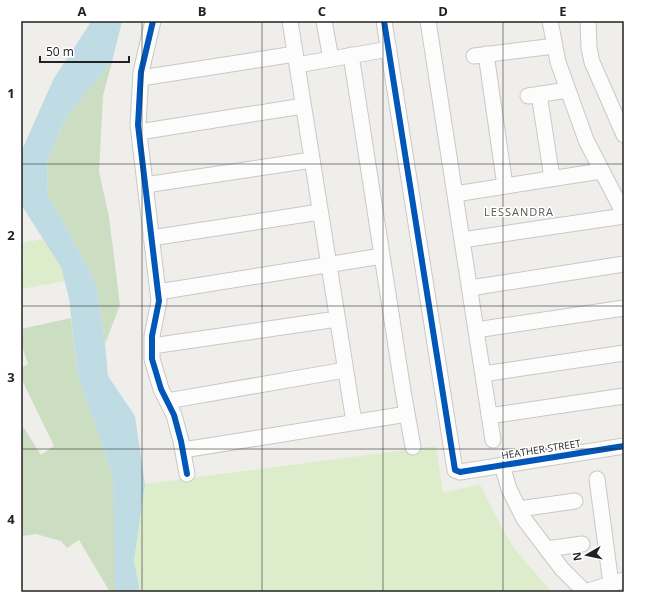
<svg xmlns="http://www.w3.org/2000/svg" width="645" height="613" viewBox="0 0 645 613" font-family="'Open Sans',sans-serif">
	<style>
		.grass { fill: #ddeccb }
		.forest { fill: #cbdec1 }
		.water { fill: #bfdbe3 }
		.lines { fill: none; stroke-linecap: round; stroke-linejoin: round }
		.minor-casing { stroke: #c9c8c7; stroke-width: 17 }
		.minor { stroke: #fdfcfc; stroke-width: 15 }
		.cycleway-casing { stroke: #fff; stroke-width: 8 }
		.cycleway { stroke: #0057b8; stroke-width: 6 }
		.grid { fill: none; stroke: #222; stroke-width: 1; stroke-opacity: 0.55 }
		.labels { text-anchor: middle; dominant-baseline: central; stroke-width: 3; stroke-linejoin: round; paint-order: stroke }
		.street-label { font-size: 10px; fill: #222; stroke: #fff }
		.neighbourhood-label { font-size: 11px; letter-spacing: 1px; fill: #555; stroke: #fff }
		.neatline { fill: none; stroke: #222; stroke-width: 1.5 }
		.grid-label { font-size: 13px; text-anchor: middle; font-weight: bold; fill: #222 }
	</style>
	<rect width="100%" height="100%" fill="#f0eeeb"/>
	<path class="grass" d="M43 239 61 266 65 281 21 289V266L24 265 21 243Z
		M436 446 443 492 480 485 504 532 516 551 552 592H140L134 561 145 484Z"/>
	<path class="forest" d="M112 62 103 96 99 172 109 217 120 305 105 344 96 284 69 232 48 196 47 161 65 119Z
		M71 318 78 376 113 476 116 592H110L79 540 67 548 61 541 36 534 22 536 21 538V430L24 428 41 455 54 446 21 378V368L28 364 21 343V329Z"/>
	<path class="water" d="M90 21H122L112 62 65 119 47 161 48 196 69 232 96 284 105 344 108 376 135 416 145 484 134 561 140 592H115L113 476 78 376 69 298 61 267 22 206 21 200V152L54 78 89 25Z"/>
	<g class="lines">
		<g class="minor-casing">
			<path id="minor" d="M153 21 141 72 138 125 159 301 152 336V359L161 389 174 415 181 441 187 474
				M290 21 354 422
				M324 21 331 59
				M384 21 455 470 460 472 624 446
				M428 21 493 440
				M550 21 558 62 586 140 624 214
				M588 21 589 48 592 62 624 135
				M486 54 505 186
				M351 55 403 391 413 447
				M474 56 555 46
				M297 65 389 49
				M141 78 295 54
				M539 94 552 178
				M528 96 568 90
				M139 132 303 106
				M145 185 312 160
				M455 194 601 171
				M151 238 320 212
				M462 240 624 216
				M470 288 624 264
				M158 292 382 256
				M476 330 624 308
				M152 346 337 319
				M483 374 624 353
				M167 401 345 370
				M489 416 624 396
				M183 450 407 414
				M502 465 509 489 524 519 562 569 585 592
				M597 479 611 584
				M519 509 575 501
				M547 549 582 544
				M585 592 624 580"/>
		</g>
		<use href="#minor" class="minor"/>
		<g class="cycleway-casing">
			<path id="cycleway" d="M153 21 141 72 138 125 159 301 152 336V359L161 389 174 415 181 441 187 474
				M384 21 455 470 460 472 624 446"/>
		</g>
		<use href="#cycleway" class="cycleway"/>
	</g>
	<path class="grid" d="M142 21V592M262 21V592M383 21V592M503 21V592M21 164H624M21 306H624M21 449H624"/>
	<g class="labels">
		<g class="street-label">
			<text transform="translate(541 449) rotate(-9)">HEATHER STREET</text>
		</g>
		<g class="neighbourhood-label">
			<text x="519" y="211">LESSANDRA</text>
		</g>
	</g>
	<rect width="645" height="613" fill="none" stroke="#ffffff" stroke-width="44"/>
	<g transform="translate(587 555) rotate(261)" stroke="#ffffff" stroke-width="3" paint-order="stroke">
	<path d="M0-3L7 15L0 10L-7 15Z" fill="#222222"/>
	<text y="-6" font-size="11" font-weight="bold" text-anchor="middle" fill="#222222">N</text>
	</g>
	<path d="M40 56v6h89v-6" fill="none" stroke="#222222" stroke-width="2"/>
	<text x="46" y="56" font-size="12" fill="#222222" stroke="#ffffff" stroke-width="3" paint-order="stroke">50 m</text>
	<rect x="22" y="22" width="601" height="569" class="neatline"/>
	<g class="grid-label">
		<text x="82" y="16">A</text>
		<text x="202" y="16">B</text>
		<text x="322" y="16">C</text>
		<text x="443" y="16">D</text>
		<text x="563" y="16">E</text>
		<text x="11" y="98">1</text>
		<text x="11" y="240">2</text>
		<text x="11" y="382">3</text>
		<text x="11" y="524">4</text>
	</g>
</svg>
